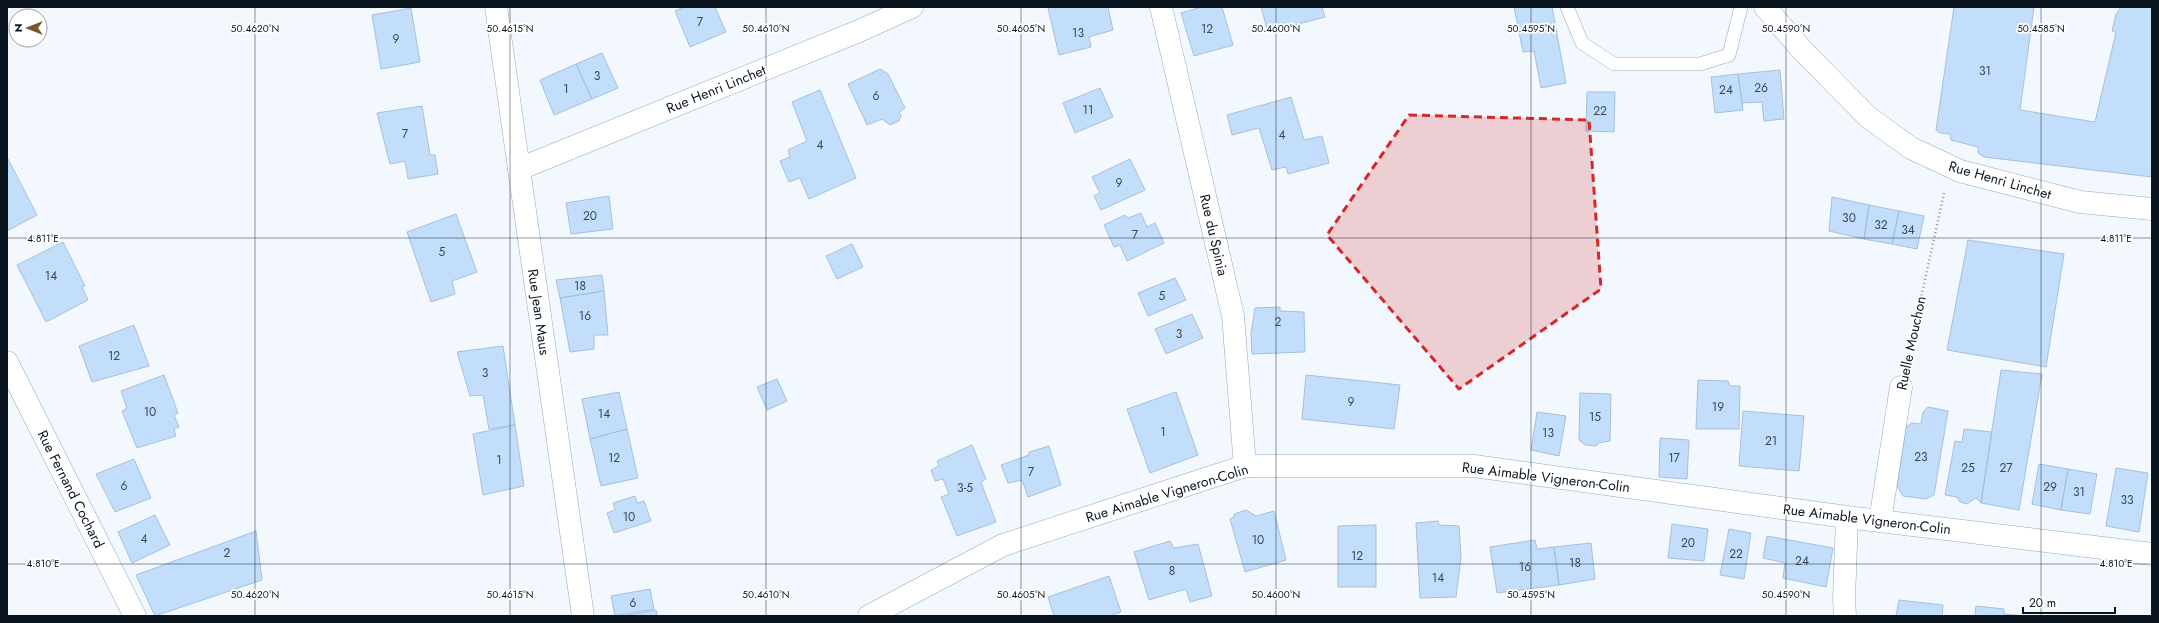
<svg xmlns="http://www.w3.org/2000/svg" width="2159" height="623" viewBox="0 0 2159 623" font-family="Jost,sans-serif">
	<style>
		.building { fill: #c3defb; stroke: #a6c0dc }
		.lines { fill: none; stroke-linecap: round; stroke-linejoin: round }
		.service-casing { stroke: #8fa9c4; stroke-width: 14 }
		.minor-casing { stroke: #8fa9c4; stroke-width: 23 }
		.tertiary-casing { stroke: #8fa9c4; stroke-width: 23 }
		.path { stroke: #8f969e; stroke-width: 2.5; stroke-dasharray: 1 3; stroke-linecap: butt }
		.service { stroke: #fff; stroke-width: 13 }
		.minor { stroke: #fff; stroke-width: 22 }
		.tertiary { stroke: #fff; stroke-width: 22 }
		.marked { fill: #d62828; fill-opacity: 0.2; stroke: #d62828; stroke-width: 3; stroke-dasharray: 8 5; stroke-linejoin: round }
		.ticks { fill: none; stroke: #0b151f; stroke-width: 1; stroke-opacity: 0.45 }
		.labels { text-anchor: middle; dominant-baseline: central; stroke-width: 3.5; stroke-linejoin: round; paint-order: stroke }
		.number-label { font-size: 12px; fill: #394756 }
		.street-label { font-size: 14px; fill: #0b151f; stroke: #fff }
		.ticks-label { font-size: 10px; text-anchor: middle; fill: #0b151f; stroke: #fff; stroke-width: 3.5; stroke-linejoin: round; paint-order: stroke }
	</style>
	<rect width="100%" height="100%" fill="#f3f8fe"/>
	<path class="building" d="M684 7H715L726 32 690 47 675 11Z
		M1052 7H1108L1113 30 1089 37 1091 47 1059 55 1048 8Z
		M1201 7H1222L1233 45 1194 56 1181 13Z
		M1261 7H1322L1325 17 1268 32Z
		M1514 7H1552L1566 83 1541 88 1534 51 1523 52Z
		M1954 7H2034L2020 110 2095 122 2116 32 2112 31 2116 14 2121 7H2152V177L1984 157 1978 153V147L1951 140 1950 134 1940 133 1936 130Z
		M411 8 420 62 381 69 372 15Z
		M602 53 618 88 592 99 576 64Z
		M576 64 592 99 554 115 540 80Z
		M880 69 888 74 905 108 899 112 901 116 899 121 890 125 882 119 867 125 848 84Z
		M1780 70 1784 119 1764 121 1762 102 1742 103 1738 74Z
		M1738 74 1743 110 1715 113 1711 77Z
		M1100 88 1113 117 1075 133 1063 103Z
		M820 90 856 178 809 199 800 178 789 182 780 161 790 157 788 150 807 141 792 102Z
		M1587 92H1615L1614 132 1586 131Z
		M1291 97 1304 140 1322 136 1329 163 1288 174 1286 167 1272 170 1259 128 1232 135 1227 115Z
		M422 106 430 155H435L438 174 408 179 405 161 390 164 377 113Z
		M8 159 37 215 7 231V160Z
		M1130 159 1145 190 1101 210 1094 196 1100 193 1092 177Z
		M609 196 613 229 571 234 566 203Z
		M1832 197 1869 205 1864 239 1829 231Z
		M1869 205 1899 211 1892 244 1864 239Z
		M1899 211 1924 216 1917 249 1892 244Z
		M1141 213 1147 227 1155 223 1164 243 1127 261 1120 245 1114 247 1104 225 1125 215 1128 218Z
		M456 214 477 272 452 281 455 294 431 302 407 232Z
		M1968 240 2064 254 2046 367 1947 350Z
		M63 242 85 286 82 287 88 300 46 322 17 265Z
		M852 244 863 267 837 279 826 256Z
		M602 275 604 291 560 298 556 280Z
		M1175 278 1186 300 1148 316 1138 293Z
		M604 291 608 335H594V349L570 352 560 298Z
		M1280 307V311L1304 312 1305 352 1252 354 1251 333 1255 308Z
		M1192 314 1203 338 1166 354 1155 329Z
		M134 325 149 366 92 382 79 346Z
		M503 346 515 425 489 429 483 395 470 396 457 352Z
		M2001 370 2042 374 2019 510 1981 503Z
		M164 375 178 413 174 415 179 427 174 429 176 436 137 448 122 411 127 408 121 391Z
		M1306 375 1400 385 1394 429 1302 419Z
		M777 379 787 401 767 410 757 387Z
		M1698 380 1728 381 1730 386H1740L1739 429H1696Z
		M619 392 627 429 590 439 582 399Z
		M1176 392 1198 455 1150 473 1127 409Z
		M1580 393 1611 394 1610 441 1599 443 1596 446 1585 445 1579 440Z
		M1928 407 1948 411 1934 495 1926 499 1903 496 1897 486 1906 427 1912 423 1921 424 1923 412Z
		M1743 411 1804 416 1799 471 1739 466Z
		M1537 412 1566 416 1559 456 1531 450Z
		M515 425 524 486 483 495 473 434Z
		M627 429 638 478 601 486 590 439Z
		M1964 429 1992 432 1981 503 1976 498 1967 504 1960 502 1957 497 1945 495 1955 441 1962 442Z
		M1660 438 1689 440 1687 479 1659 477Z
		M972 445 986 479 981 482 996 522 957 536 941 497 949 494 943 479 935 481 931 470 939 466 937 461Z
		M1049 446 1061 485 1028 497 1022 480 1008 483 1001 465 1029 455V452Z
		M134 459 151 498 115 512 96 474Z
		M2039 464 2068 469 2061 510 2032 504Z
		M2116 468 2148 473 2139 532 2106 526Z
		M2068 469 2097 474 2090 514 2061 510Z
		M635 496 637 503 644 501 651 521 614 533 607 513 615 510 613 503Z
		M1246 510 1256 516 1274 511 1286 560 1245 572 1230 519 1234 517V514Z
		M155 515 170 545 132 563 118 532Z
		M1438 521 1439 525 1459 526 1461 557 1456 597 1420 598 1416 523Z
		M1672 524 1708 529 1704 561 1668 558Z
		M1376 525V587H1338V526Z
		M1729 529 1751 533 1744 579 1720 575Z
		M256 531 262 580 155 616 136 575Z
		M1767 536 1833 548 1826 587 1783 578 1785 563 1763 558Z
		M1535 540 1537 549 1554 547 1559 585 1497 593 1490 547Z
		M1170 541 1174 548 1198 544 1212 596 1190 602 1186 589 1149 600 1134 552Z
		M1591 543 1595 579 1559 585 1554 547Z
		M1109 576 1121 612 1109 616H1054L1048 597Z
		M650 589 654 609 615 616 611 596Z
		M1899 600 1943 605 1942 616H1896Z
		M1976 606 2004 609V614L2023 616H1975Z
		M656 610 657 616H623Z"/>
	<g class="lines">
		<g class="service-casing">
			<path id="service" d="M1567 7 1582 43 1614 64H1700L1729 55 1741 7"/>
		</g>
		<g class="minor-casing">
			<path id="minor" d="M1161 7 1233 316 1245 466
				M519 169 583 616
				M7 362 135 616
				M1880 521 1901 387
				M869 616 1003 545 1245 466H1474L1847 517 2152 554
				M1845 616 1844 599 1847 517"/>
		</g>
		<g class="tertiary-casing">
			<path id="tertiary" d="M496 7 519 169 859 31 912 7
				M1765 7 1803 51 1868 117 1911 148 1960 171 2080 202 2152 209"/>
		</g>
		<path class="path" d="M1907 362 1944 193"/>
		<use href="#service" class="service"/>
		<use href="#minor" class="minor"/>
		<use href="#tertiary" class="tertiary"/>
	</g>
	<path class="marked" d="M1409 115 1589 120 1601 289 1459 389 1327 235Z"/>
	<path class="ticks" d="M255 7V616M510 7V616M766 7V616M1021 7V616M1276 7V616M1531 7V616M1786 7V616M2041 7V616M7 238H2152M7 564H2152"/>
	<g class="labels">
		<g class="number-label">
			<text x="700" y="22">7</text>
			<text x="1207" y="29">12</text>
			<text x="1078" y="33">13</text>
			<text x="396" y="39">9</text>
			<text x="1985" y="71">31</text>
			<text x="597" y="76">3</text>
			<text x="1761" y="88">26</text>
			<text x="566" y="89">1</text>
			<text x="1726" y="90">24</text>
			<text x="876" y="96">6</text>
			<text x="1088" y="110">11</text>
			<text x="1600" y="111">22</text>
			<text x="405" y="134">7</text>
			<text x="1282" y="135">4</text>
			<text x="820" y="145">4</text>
			<text x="1119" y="183">9</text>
			<text x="590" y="216">20</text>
			<text x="1849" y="218">30</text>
			<text x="1881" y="225">32</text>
			<text x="1908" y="230">34</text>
			<text x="1135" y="235">7</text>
			<text x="442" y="252">5</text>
			<text x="51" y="276">14</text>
			<text x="580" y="286">18</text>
			<text x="1162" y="296">5</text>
			<text x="585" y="316">16</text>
			<text x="1278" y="322">2</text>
			<text x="1179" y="334">3</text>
			<text x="114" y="356">12</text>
			<text x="485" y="373">3</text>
			<text x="1351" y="402">9</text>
			<text x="1718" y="407">19</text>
			<text x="150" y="412">10</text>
			<text x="604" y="414">14</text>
			<text x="1595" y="417">15</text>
			<text x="1163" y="432">1</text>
			<text x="1548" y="433">13</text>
			<text x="1771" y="441">21</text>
			<text x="1921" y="457">23</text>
			<text x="614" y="458">12</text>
			<text x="1674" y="458">17</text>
			<text x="499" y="460">1</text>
			<text x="1968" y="468">25</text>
			<text x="2006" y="468">27</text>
			<text x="1031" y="472">7</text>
			<text x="124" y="486">6</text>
			<text x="2050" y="487">29</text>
			<text x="965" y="488">3-5</text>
			<text x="2079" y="492">31</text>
			<text x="2127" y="500">33</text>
			<text x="629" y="517">10</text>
			<text x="144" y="539">4</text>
			<text x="1258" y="540">10</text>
			<text x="1688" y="543">20</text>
			<text x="227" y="553">2</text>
			<text x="1736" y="554">22</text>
			<text x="1357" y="556">12</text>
			<text x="1802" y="561">24</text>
			<text x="1575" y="563">18</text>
			<text x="1525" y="567">16</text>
			<text x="1172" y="571">8</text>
			<text x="1438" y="578">14</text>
			<text x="633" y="603">6</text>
		</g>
		<g class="street-label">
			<text transform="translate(716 89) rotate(-22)">Rue Henri Linchet</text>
			<text transform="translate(2000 180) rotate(16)">Rue Henri Linchet</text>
			<text transform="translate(1214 235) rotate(77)">Rue du Spinia</text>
			<text transform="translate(539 312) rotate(82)">Rue Jean Maus</text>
			<text transform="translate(1911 343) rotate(-78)">Ruelle Mouchon</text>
			<text transform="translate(1546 477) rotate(7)">Rue Aimable Vigneron-Colin</text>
			<text transform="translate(71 489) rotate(63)">Rue Fernand Cochard</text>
			<text transform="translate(1167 493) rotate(-17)">Rue Aimable Vigneron-Colin</text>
			<text transform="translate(1867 519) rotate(7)">Rue Aimable Vigneron-Colin</text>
		</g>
	</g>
	<g class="ticks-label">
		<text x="255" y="32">50.4620°N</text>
		<text x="510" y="32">50.4615°N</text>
		<text x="766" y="32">50.4610°N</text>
		<text x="1021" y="32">50.4605°N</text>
		<text x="1276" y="32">50.4600°N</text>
		<text x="1531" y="32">50.4595°N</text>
		<text x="1786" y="32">50.4590°N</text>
		<text x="2041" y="32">50.4585°N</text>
		<text x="2116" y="242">4.811°E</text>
		<text x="43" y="242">4.811°E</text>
		<text x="2116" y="567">4.810°E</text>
		<text x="43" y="567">4.810°E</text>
		<text x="255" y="598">50.4620°N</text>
		<text x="510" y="598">50.4615°N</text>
		<text x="766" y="598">50.4610°N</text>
		<text x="1021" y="598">50.4605°N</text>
		<text x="1276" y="598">50.4600°N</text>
		<text x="1531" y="598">50.4595°N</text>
		<text x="1786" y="598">50.4590°N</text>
	</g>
	<rect width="2159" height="623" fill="none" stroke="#0b151f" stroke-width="16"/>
	<g transform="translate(28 28) rotate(270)"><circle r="19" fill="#ffffff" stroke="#9da1a5"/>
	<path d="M0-3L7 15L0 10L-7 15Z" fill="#79582f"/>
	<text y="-6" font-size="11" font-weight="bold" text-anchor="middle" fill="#0b151f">N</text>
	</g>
	<path d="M2023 607v6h92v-6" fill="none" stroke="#0b151f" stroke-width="2"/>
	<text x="2029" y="607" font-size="12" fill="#0b151f" stroke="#ffffff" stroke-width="3" paint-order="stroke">20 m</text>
</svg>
